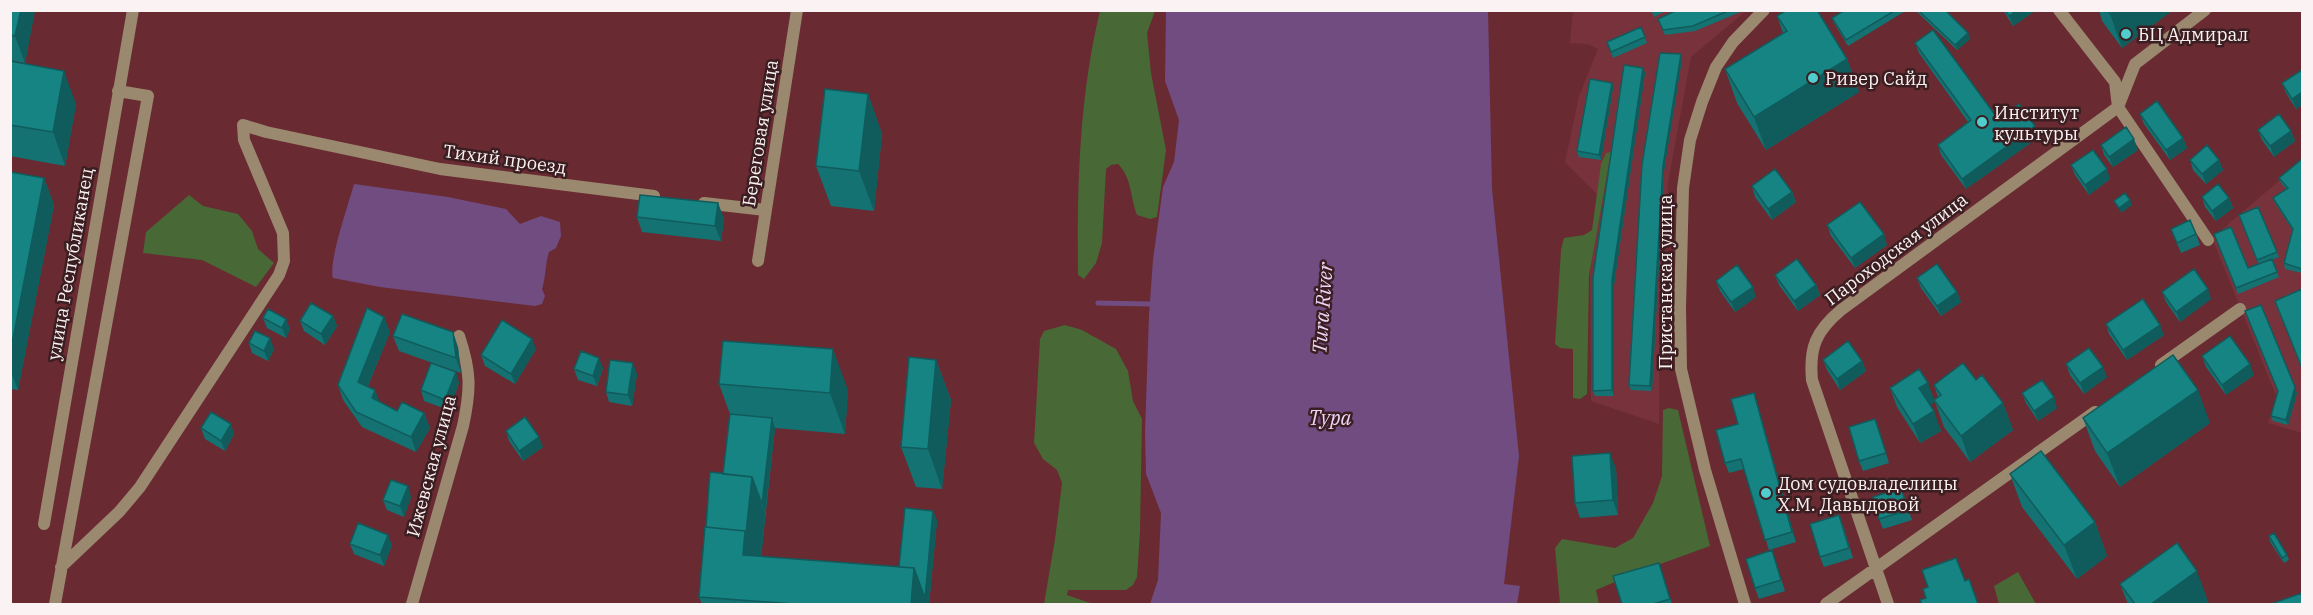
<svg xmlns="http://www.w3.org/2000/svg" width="2313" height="615" viewBox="0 0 2313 615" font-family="'IBM Plex Serif',serif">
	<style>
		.built { fill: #78323b }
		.green { fill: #486835 }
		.water { fill: #704c81 }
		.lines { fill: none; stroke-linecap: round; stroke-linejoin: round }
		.stream { stroke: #704c81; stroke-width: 5 }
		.minor { stroke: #9a886f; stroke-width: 12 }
		.wall { fill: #147272 }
		.shaded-wall { fill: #105c5c }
		.building { fill: #178484; stroke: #105c5c; stroke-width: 1.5 }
		.poi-dot { fill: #52cdcd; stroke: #3b1e21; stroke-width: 2 }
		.labels { text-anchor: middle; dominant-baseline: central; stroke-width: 5; stroke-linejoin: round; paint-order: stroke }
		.poi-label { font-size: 18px; fill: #fbf3f3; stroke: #3b1e21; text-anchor: start }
		.street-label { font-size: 18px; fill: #fbf3f3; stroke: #3b1e21 }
		.water-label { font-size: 20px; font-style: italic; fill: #edd7f8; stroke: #3b1e21 }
	</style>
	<rect width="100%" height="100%" fill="#692a32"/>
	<path class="built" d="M1573 11H1746L1691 57 1668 183 1659 313V424L1591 401 1590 277 1598 195 1565 162 1579 96 1598 49 1588 44 1570 43Z
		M2302 161V433L2268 423 2277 398 2212 238Z"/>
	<path class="green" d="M1100 11H1155L1147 33 1151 73 1166 150 1157 217 1150 219 1137 215C1130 196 1132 178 1118 164L1111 165 1106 169 1102 243 1096 263 1084 279 1078 275C1077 187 1079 97 1100 11Z
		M1611 152 1589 276 1587 394 1580 399 1573 398V349L1560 348 1555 344 1561 250 1564 238 1584 235 1592 230 1601 164 1606 153Z
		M189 195 203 206 238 214 252 231 258 249 274 263 256 287 202 260 143 253 146 232Z
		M1065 325 1082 330 1116 349 1128 371 1133 401 1142 419 1140 532 1137 577 1133 585 1126 590H1068L1067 595 1093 604H1044L1055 539 1062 483 1057 470 1043 459 1034 443 1040 339 1044 331Z
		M1669 408 1678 410 1710 546 1641 571 1596 590 1599 604H1560L1555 548 1562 539 1615 548 1633 538 1653 503 1662 476 1663 410Z
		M2018 572 2036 604H1999L1994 586Z"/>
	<path class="water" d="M1166 11H1488L1492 189 1519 456 1504 584 1520 586 1517 604H1150L1158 580 1161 513 1146 474 1145 432 1149 315 1153 260 1163 187 1174 162 1179 120 1165 81Z
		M354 184 448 197 506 209 520 224 541 216 560 222 561 236 556 248 549 252C545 265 546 277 542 289L545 296 542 304 535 306 380 287 333 278C328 262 349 203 354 184Z"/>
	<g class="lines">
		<path class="stream" d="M1098 303 1150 304"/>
		<path class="minor" d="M2059 10 2115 82 2118 107 2208 240
			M704 203 765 210
			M758 261 797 10
			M2161 365 2240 309
			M44 524 133 10
			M61 567 119 512 140 487 279 275 284 261 283 233 244 140 243 125 266 132 440 169 654 196
			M55 604 148 96 118 91
			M412 604 463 426C471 389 471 372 459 336
			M1745 604 1705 470 1681 369 1680 308 1683 188 1690 140 1702 102 1716 67 1733 42 1764 10
			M1826 604 2095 412
			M1888 604 1812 380C1809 347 1816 331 1841 310L2118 107 2135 64 2205 10"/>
	</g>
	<path class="wall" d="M10 10H35L25 63 10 60Z
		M1651 10H1668L1654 17Z
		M1677 10H1741L1738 13 1695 31 1665 35 1658 19Z
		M1845 10H1907L1848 46 1834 23 1832 18Z
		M1915 10H1945L1970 39 1957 50Z
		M2003 10H2036L2013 26Z
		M2099 10H2173L2122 48 2102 21Z
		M1777 16 1847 59 1859 92 1766 150 1737 103 1725 69 1783 33Z
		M1641 27 1647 43 1613 58 1607 42Z
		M1915 43 1998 119 2039 137 1966 189 1941 155 1938 145 1968 122 1919 53Z
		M1681 54 1682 59 1664 171 1652 391 1631 390 1629 385Z
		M10 61 76 104 65 166 10 156Z
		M1643 68 1645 73 1614 285V396H1595L1593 391Z
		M2302 70V105L2296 109 2286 93 2282 83Z
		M1612 83 1613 88 1601 160 1579 157 1577 151Z
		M868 94 882 134 874 211 831 206 816 166Z
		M2140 114 2183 138 2187 148 2170 160 2144 124Z
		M2258 130 2291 131 2295 141 2274 157 2262 140Z
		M2101 145 2138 150 2113 167 2104 155Z
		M2302 159V273L2285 269 2284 263 2293 231 2275 203 2273 198 2286 189 2281 183 2279 178Z
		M2190 160H2219L2223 170 2206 184 2193 170Z
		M2071 165 2110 179 2089 195 2075 175Z
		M10 172 44 178 54 205 18 390 10 389Z
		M1752 186 1792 192 1796 202 1772 220 1755 197Z
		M2202 197 2229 198 2233 208 2216 221 2205 207Z
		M2258 207 2279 257 2272 260 2279 277 2238 294 2214 234 2248 268 2259 264 2239 215Z
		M637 217 724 218 721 241 642 232Z
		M1827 225 1887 245 1855 268 1831 236Z
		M2171 229 2196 234 2200 245 2181 253Z
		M1775 275 1816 285 1820 295 1798 311 1779 285Z
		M1917 278 1957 292 1961 302 1941 316 1921 288Z
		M1716 281 1756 297 1735 312 1720 291Z
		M2162 292 2211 299 2180 322 2166 302Z
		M333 316 337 326 325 345 304 331 300 321Z
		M263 318 290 329 286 338 267 328Z
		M2106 324 2164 335 2127 360 2109 334Z
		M390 332 368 386 380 402 397 411 424 413 430 428 416 452 362 427 343 400 338 385Z
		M393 336 458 347 461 373 399 351Z
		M249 343 274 349 268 361 252 353Z
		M536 349 515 384 485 366 481 355Z
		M2202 356 2254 375 2226 395 2206 367Z
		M936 360 951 400 942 489 916 487 901 447Z
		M1823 360 1862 361 1866 371 1840 390 1827 370Z
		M2066 364 2107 377 2084 394 2070 375Z
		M603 368 597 386 578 380 574 369Z
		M637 374 632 406 609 402 606 392Z
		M1976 380 2003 403 2013 430 1970 462 1944 427 1935 402 1930 405 1941 431 1920 443 1897 407 1890 388 1934 400 1938 397 1934 385Z
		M459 383 449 410 424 401 421 390Z
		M719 384 848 390 845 434 775 428 761 557 899 567 933 511 937 521 929 604H702L699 597 706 527 723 474 730 414Z
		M2278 392 2297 393 2288 425 2273 421 2271 416Z
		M1754 393 1757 403 1796 542 1769 550 1744 469 1729 473 1725 463 1738 424Z
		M2022 393 2057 408 2038 421 2026 403Z
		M2083 418 2210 423 2120 487 2095 451Z
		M1875 419 1889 463 1863 471 1859 461Z
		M201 428 234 434 225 451 205 439Z
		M506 431 543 447 523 461 509 441Z
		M1616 468 1618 515 1580 518 1575 503Z
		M2010 474 2095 522 2107 556 2077 579 2022 507Z
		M1901 488 1912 520 1883 529 1879 519Z
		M411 497 404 517 387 510 383 500Z
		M1843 525 1853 558 1824 567 1820 557Z
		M2269 536 2287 555 2289 560 2284 563 2270 542Z
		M350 544 392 545 384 566 354 554Z
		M1772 550 1785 591 1759 599 1755 588Z
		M1659 563 1672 604H1622Z
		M2120 584 2209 604H2128Z"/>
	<path class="shaded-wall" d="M21 10H35L25 63 15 36Z
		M2017 10H2036L2013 26 2009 16Z
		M2115 10H2173L2122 48 2110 14Z
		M1968 33 1970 39 1957 50 1955 45Z
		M1681 54 1682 59 1664 171 1652 391 1650 386 1663 166Z
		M1847 59 1859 92 1766 150 1754 117Z
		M1643 68 1645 73 1614 285V396L1612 390V280Z
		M64 71 76 104 65 166 53 132Z
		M1612 83 1613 88 1601 160 1599 155Z
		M2302 92V105L2296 109 2292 99Z
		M868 94 882 134 874 211 859 171Z
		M2035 126 2039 137 1966 189 1962 179Z
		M2291 131 2295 141 2274 157 2270 146Z
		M2183 138 2187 148 2170 160 2166 150Z
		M2134 139 2138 150 2113 167 2109 157Z
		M2219 160 2223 170 2206 184 2202 174Z
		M2107 169 2110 179 2089 195 2085 185Z
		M44 178 54 205 18 390 10 369V354Z
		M1792 192 1796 202 1772 220 1768 209Z
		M2229 198 2233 208 2216 221 2212 211Z
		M2130 200 2132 205 2121 213 2119 208Z
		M718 203 724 218 721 241 715 226Z
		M1884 234 1887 245 1855 268 1851 258Z
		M1816 285 1820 295 1798 311 1794 301Z
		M1753 287 1756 297 1735 312 1731 302Z
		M2208 289 2211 299 2180 322 2176 312Z
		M1957 292 1961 302 1941 316 1937 306Z
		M333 316 337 326 325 345 321 334Z
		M384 317 390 332 363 397 358 382Z
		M286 319 290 329 286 338 282 328Z
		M2160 325 2164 335 2127 360 2123 350Z
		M453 332 458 347 461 373 456 358Z
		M270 338 274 349 268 361 264 351Z
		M532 339 536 349 515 384 511 374Z
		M833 349 848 390 845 434 830 393Z
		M599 358 603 368 597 386 593 376Z
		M936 360 951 400 942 489 928 449Z
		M1862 361 1866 371 1840 390 1837 379Z
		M633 363 637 374 632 406 628 395Z
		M2250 364 2254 375 2226 395 2222 385Z
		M2103 367 2107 377 2084 394 2080 383Z
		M456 372 459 383 449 410 445 400Z
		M1928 383 1935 402 1926 408 1919 388Z
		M2295 387 2297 393 2288 425 2286 420Z
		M375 390 381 405 372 398Z
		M2198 390 2210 423 2120 487 2107 453Z
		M1754 393 1757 403 1796 542 1792 532Z
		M2054 397 2057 408 2038 421 2034 411Z
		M2003 403 2013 430 1970 462 1961 436Z
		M1934 411 1941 431 1920 443 1913 424Z
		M424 413 430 428 416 452 411 437Z
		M772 418 775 428 765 515 762 504Z
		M231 424 234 434 225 451 221 441Z
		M539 437 543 447 523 461 519 451Z
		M10 442 12 448 10 458Z
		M1610 453 1616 468 1618 515 1613 500Z
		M752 477 765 515 758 596 743 555Z
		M408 486 411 497 404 517 400 506Z
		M933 511 937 521 929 604H911L914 568Z
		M2095 522 2107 556 2077 579 2064 545Z
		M388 535 392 545 384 566 380 555Z
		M2197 571 2209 604H2151Z"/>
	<path class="building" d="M10 10H21L15 36 10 35Z
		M1677 10H1730L1693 26 1663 30 1658 19Z
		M1787 10H1817L1847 59 1754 117 1725 69 1787 31 1777 16Z
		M1845 10H1896L1846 40 1832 18Z
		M1918 10H1945L1968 33 1955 45Z
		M2005 10H2017L2009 16Z
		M2107 10H2115L2110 14Z
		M1641 27 1645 37 1611 52 1607 42Z
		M1933 30 1998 119 2019 104 2035 126 1962 179 1938 145 1971 120 1915 43Z
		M1660 53 1681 54 1663 166 1650 386 1629 385 1642 165Z
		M10 61 64 71 53 132 10 125Z
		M1624 65 1643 68 1612 280V390L1593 391V277Z
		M2302 70V92L2292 99 2282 83Z
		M1590 79 1612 83 1599 155 1577 151Z
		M825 89 868 94 859 171 816 166Z
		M2157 101 2183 138 2166 150 2140 114Z
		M2279 114 2291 131 2270 146 2258 130Z
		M2126 127 2134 139 2109 157 2101 145Z
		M2207 145 2219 160 2202 174 2190 160Z
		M2093 150 2107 169 2085 185 2071 165Z
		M2302 159V269L2284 263 2293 229 2273 198 2288 188 2279 178Z
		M1775 169 1792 192 1768 209 1752 186Z
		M10 172 44 178 10 354Z
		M2218 184 2229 198 2212 211 2202 197Z
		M2125 193 2130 200 2119 208 2114 201Z
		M640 195 718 203 715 226 637 217Z
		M1860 202 1884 234 1851 258 1827 225Z
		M2258 207 2277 252 2257 260 2239 215Z
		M2190 220 2196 234 2177 243 2171 229Z
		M2231 227 2248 268 2272 259 2277 272 2236 288 2214 234Z
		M1797 259 1816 285 1794 301 1775 275Z
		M1937 264 1957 292 1937 306 1917 278Z
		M1737 265 1753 287 1731 302 1716 281Z
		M2194 269 2208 289 2176 312 2162 292Z
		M2302 289V368L2275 301Z
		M2143 299 2160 325 2123 350 2106 324Z
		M311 303 333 316 321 334 300 321Z
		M2261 305 2295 387 2286 420 2271 416 2278 391 2245 311Z
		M367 308 384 317 358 382 375 390 372 398 397 411 402 402 424 413 411 437 356 412 338 385Z
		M268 309 286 319 282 328 263 318Z
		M402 314 453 332 456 358 393 336Z
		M502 320 532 339 511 374 481 355Z
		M255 331 270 338 264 351 249 343Z
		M2230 336 2250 364 2222 385 2202 356Z
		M723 341 833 349 830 393 719 384Z
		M1848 341 1862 361 1837 379 1823 360Z
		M2089 348 2103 367 2080 383 2066 364Z
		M581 351 599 358 593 376 574 369Z
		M2173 355 2198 390 2107 453 2083 418Z
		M909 357 936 360 928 449 901 447Z
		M610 360 633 363 628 395 606 392Z
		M431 363 456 372 445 400 421 390Z
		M1963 363 1976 380 1982 375 2003 403 1961 436 1934 400 1941 395 1934 385Z
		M1919 369 1928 383 1919 388 1934 411 1913 424 1890 388Z
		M2042 380 2054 397 2034 411 2022 393Z
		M1754 393 1792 532 1765 540 1741 459 1725 463 1716 430 1738 424 1731 399Z
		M211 412 231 424 221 441 201 428Z
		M730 414 772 418 762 504 752 477 723 474Z
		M525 417 539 437 519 451 506 431Z
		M1875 419 1886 453 1859 461 1849 427Z
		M2041 451 2095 522 2064 545 2010 474Z
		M1610 453 1613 500 1575 503 1572 456Z
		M710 472 752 477 746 533 745 531 706 527Z
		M391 480 408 486 400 506 383 500Z
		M1901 488 1908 510 1879 519 1873 497Z
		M905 508 933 511 925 598 914 568 899 567Z
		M1839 515 1849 548 1820 557 1810 524Z
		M358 523 388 535 380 555 350 544Z
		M705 527 745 531 743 555 914 568 911 604H795L699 597Z
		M2274 533 2287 555 2282 558 2269 536Z
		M2177 543 2197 571 2151 604H2135L2120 584Z
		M1772 550 1781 580 1755 588 1746 559Z
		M1956 558 1965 581 1969 579 1978 604H1922L1920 600 1926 598 1923 589 1928 587 1922 570Z
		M1659 563 1670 599 1653 604H1622L1613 576Z
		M2302 593V604H2271Z"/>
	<g class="poi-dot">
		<circle cx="2126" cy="34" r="6"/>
		<circle cx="1813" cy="78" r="6"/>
		<circle cx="1982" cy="122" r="6"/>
		<circle cx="1766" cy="493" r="6"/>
	</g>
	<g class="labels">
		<g class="poi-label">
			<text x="2138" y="34">БЦ Адмирал</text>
			<text x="1825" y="78">Ривер Сайд</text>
			<text x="1994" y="112">Институт<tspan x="1994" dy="21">культуры</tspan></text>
			<text x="1778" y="483">Дом судовладелицы<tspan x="1778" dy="21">Х.М. Давыдовой</tspan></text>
		</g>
		<g class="street-label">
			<text transform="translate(760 133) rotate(-81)">Береговая улица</text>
			<text transform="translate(505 159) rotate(8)">Тихий проезд</text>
			<text transform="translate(1896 249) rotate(-37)">Пароходская улица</text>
			<text transform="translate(70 264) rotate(-80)">улица Республиканец</text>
			<text transform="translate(1665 282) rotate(-90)">Пристанская улица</text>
			<text transform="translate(431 466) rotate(-75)">Ижевская улица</text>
		</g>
		<g class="water-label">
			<text transform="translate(1322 308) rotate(-86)">Tura River</text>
			<text x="1330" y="417">Тура</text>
		</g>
	</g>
	<rect width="2313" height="615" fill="none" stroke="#fbf3f3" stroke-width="24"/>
</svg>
